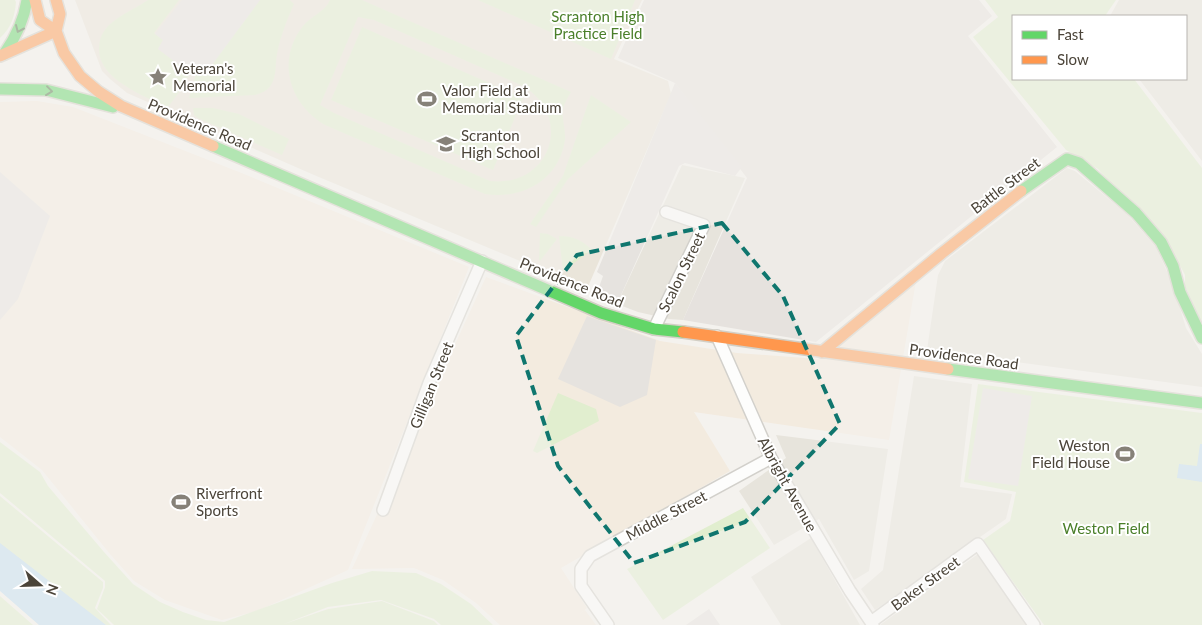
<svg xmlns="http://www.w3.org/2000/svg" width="1202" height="625" viewBox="0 0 1202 625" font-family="Lato,sans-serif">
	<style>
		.residential { fill: #e7e4dc }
		.commercial { fill: #f3ebdf }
		.industrial { fill: #e6e2de }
		.education { fill: #eae5da }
		.green { fill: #e1eecf; fill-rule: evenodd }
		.parking { fill: #e6e3df }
		.water { fill: #c0ddf1 }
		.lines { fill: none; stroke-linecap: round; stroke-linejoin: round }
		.street-casing { stroke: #d2d0cb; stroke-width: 14 }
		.fast-casing { stroke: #d3cfc5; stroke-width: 14 }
		.slow-casing { stroke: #d3cfc5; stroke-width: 14 }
		.street { stroke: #fdfdfc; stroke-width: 11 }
		.fast { stroke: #63d668; stroke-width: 11 }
		.slow { stroke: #ff974d; stroke-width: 11 }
		.oneway { stroke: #537749 }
		.marked { fill: none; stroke: #0f766e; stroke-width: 4; stroke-dasharray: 10 6; stroke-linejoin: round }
		.labels { text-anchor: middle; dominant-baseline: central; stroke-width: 4; stroke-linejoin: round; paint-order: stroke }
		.park-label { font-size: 15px; fill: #4a7f2a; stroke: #fff }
		.poi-label { font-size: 15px; fill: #4b4439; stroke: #fff; text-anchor: start }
		.street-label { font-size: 15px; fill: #4b4439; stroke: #fff }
	</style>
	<rect width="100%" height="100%" fill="#f4f2ee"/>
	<path class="residential" d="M1119 0H1202V161L1139 79H1186V16H1110Z
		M682 165 745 178 683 320 669 319 638 312 617 304Z
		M1067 168 1075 171 1127 214 1156 247 1173 285 1186 328 1202 354V387L927 350 938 275 945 261Z
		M914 376 972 384 960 487 1012 494 1006 519 875 610 861 589 883 570Z
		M776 435 888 449 869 571 854 580 819 519 774 545 739 491 786 458Z
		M811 538 860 625H861H781L751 577Z
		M978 554 1027 625H880Z"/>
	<path class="commercial" d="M37 101 73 107 244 174 469 267 348 570 257 611 222 620 165 600 134 581 110 554 42 470 0 437V102Z
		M486 277 660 341 737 353 818 359 916 281 889 440 694 412 730 471 561 568 587 608 576 617 585 610 596 625H500L476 603 443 580 414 568 352 569Z"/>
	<path class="industrial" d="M644 0H979L992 16 968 36 1057 147 816 342 683 320 747 178 675 83 618 58Z"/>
	<path class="education" d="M75 0H642L614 59 668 81 671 94 587 289 314 175 127 93 110 79 102 71Z"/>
	<path class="green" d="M0 0H15L16 2C15 16 11 28 0 38Z
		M148 0H179L154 33 163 40 158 49 190 73 180 91 168 107C146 97 98 79 99 49 99 40 102 32 109 25 120 15 136 8 148 0Z
		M260 0H290L294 4C287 20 280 37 277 54 275 64 277 76 271 85 267 91 262 93 255 95L189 98 198 67 206 72Z
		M330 0H362L571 92C568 97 564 104 563 109 561 116 566 130 565 140 559 180 522 200 485 194L325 125C289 104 276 60 303 26 311 16 325 12 330 0ZM358 17 374 20 521 85C575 115 551 188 490 181L334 113 320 105Z
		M478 0H635L611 59Z
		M985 0H1116L1105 16H1013V79H1134L1202 168V323L1185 286V275L1176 258 1098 169 1066 150 973 37 998 17Z
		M362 27 523 98 493 170 331 100Z
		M591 95 631 122 568 179 536 227 530 224 563 176Z
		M193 108H213L239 114 289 139 282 155 198 118 194 115Z
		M540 233 548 234 557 239 540 261 539 260Z
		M559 236C573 236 582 240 592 250L563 271Z
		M978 384 1202 413V625H1044L983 540 1010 521 1016 492 964 482Z
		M558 393 596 409 599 421 537 453 533 451Z
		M0 442 40 472 48 486 104 552 133 584 160 602 183 612 206 620 224 622 332 583 372 571 416 573 441 584 471 604 493 625H441L434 619 381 600 328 607 284 624 328 609 382 601 434 621 438 625H114L97 609 105 587V581L0 493Z
		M0 496 103 582V588L95 608 111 625H84L0 547Z
		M743 508 770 548 663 620 627 569Z
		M0 596 33 625H0Z"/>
	<path class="parking" d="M182 0H260L206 73 197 66 190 73 158 49 163 40 155 34Z
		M675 83 742 167 735 176 685 163 679 166 617 304 596 296 603 276 597 272Z
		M0 172 50 216 18 299 0 320Z
		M587 316 656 340 647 395 620 407 558 379Z
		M983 388 1032 396 1018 486 968 479Z
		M709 609 720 625H686Z"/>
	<path class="water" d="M1200 444H1202V482L1177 478 1179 464 1197 466Z
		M0 543 106 625H39L0 591Z"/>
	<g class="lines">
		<g class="street-casing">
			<path id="street" d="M654 329 704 225 666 212
				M717 336 771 458 850 591 873 625
				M383 510 429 383 482 261
				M871 622 978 544 1034 625
				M608 625 581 586V569L590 556 771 458"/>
		</g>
		<g class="fast-casing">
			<path id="fast" d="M4 54C16 37 24 20 27 0
				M0 89 46 90 113 107
				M213 146 601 313 654 329 683 332
				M1021 191 1067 159 1079 163 1136 213 1161 242 1173 266 1180 292 1202 338
				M948 369 1202 403"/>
		</g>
		<g class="slow-casing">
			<path id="slow" d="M35 0 40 20 56 31 64 53 80 76 99 92 121 106 213 146
				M56 0 60 14 56 31
				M0 56 56 31
				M683 332 948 369
				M822 352 942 253 1021 191"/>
		</g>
		<use href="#street" class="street"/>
		<use href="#fast" class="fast"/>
		<use href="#slow" class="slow"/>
	</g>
	<defs><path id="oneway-chevron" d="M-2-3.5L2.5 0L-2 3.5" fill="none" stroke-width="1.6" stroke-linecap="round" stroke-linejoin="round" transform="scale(1.25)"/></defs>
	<g class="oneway">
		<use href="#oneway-chevron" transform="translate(19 29) rotate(114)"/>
		<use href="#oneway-chevron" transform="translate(49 91) rotate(7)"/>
	</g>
	<path d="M0 0H1202V625H0ZM722 223 783 296 840 424 745 522 634 563 558 466 516 336 577 255Z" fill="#f4f2ee" fill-opacity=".55" fill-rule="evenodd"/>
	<path class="marked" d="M722 223 783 296 840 424 745 522 634 563 558 466 516 336 577 255Z"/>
	<defs>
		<g id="sight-bare" transform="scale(1.5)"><path d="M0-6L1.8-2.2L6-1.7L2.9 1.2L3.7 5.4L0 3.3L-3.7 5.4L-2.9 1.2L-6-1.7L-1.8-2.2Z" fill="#868178" stroke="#fff" stroke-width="2.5" paint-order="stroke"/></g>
		<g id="stadium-bare" transform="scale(1.5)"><path d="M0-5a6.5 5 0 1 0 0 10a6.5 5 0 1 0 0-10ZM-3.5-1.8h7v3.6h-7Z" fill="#868178" stroke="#fff" stroke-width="2.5" paint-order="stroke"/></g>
		<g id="school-bare" transform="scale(1.5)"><path d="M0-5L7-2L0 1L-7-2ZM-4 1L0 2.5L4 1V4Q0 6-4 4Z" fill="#868178" stroke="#fff" stroke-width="2.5" paint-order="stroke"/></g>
	</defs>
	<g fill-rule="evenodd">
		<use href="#sight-bare" x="158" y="77"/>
		<use href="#stadium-bare" x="427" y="99"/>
		<use href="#school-bare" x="446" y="144"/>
		<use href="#stadium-bare" x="1125" y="454"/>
		<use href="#stadium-bare" x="181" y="502"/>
	</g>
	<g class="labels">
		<g class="park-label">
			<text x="598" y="16">Scranton High<tspan x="598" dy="17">Practice Field</tspan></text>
			<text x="1106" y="528">Weston Field</text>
		</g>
		<g class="poi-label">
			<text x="173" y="68">Veteran's<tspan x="173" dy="17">Memorial</tspan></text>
			<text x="442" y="90">Valor Field at<tspan x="442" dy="17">Memorial Stadium</tspan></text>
			<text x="461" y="135">Scranton<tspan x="461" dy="17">High School</tspan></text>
			<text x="1110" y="445" text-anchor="end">Weston<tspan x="1110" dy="17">Field House</tspan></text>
			<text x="196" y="493">Riverfront<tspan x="196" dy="17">Sports</tspan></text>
		</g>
		<g class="street-label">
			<text transform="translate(200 124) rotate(23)">Providence Road</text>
			<text transform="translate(1005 185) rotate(-37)">Battle Street</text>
			<text transform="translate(681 272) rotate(-64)">Scalon Street</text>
			<text transform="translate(572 282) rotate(22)">Providence Road</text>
			<text transform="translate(964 356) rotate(8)">Providence Road</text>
			<text transform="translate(431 385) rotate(-68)">Gilligan Street</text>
			<text transform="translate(788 484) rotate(61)">Albright Avenue</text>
			<text transform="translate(666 515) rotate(-28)">Middle Street</text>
			<text transform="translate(925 583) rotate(-36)">Baker Street</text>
		</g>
	</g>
	<rect x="1012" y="15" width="175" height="65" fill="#ffffff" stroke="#b7b4b0"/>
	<rect x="1022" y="31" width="25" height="8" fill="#63d668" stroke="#b7b4b0"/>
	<text x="1057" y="40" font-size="15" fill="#4b4439">Fast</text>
	<rect x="1022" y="56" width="25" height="8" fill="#ff974d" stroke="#b7b4b0"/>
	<text x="1057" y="65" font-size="15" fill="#4b4439">Slow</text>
	<g transform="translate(40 585) rotate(110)" stroke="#ffffff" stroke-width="4" paint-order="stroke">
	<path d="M0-4L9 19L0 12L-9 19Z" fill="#4b4439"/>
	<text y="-8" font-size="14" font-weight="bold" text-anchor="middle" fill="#4b4439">N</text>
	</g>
</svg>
